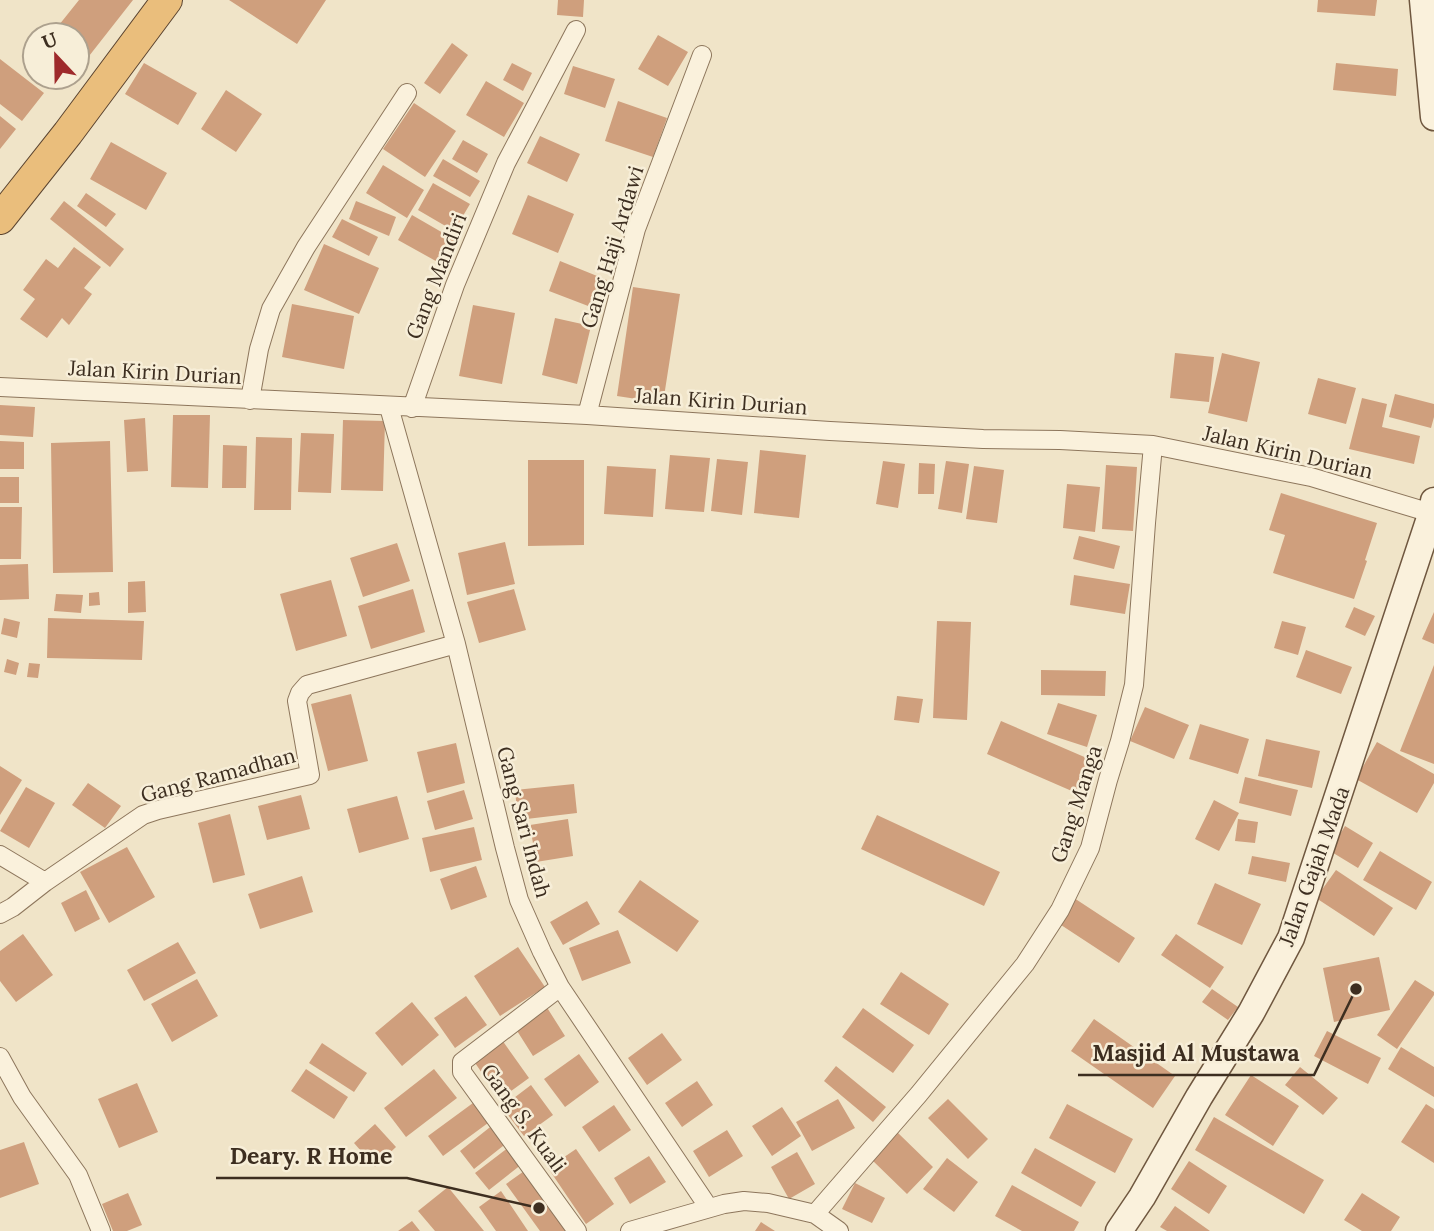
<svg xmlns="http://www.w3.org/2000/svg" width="1434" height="1231" viewBox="0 0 1434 1231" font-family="Lora,serif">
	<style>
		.building { fill: #cf9f7d }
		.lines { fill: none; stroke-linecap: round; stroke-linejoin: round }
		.minor-casing { stroke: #8d765c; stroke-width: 20 }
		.secondary-casing { stroke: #6f573f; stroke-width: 29 }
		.trunk-casing { stroke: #5b4430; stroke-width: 32 }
		.minor { stroke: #faf1dc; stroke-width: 18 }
		.secondary { stroke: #faf1dc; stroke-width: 26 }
		.trunk { stroke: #eabe7c; stroke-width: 30 }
		.labels { text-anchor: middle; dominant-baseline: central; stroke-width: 5; stroke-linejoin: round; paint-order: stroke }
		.street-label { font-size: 21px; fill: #3d2e20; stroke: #f7eed8 }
		.leader { fill: none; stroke: #3d2e20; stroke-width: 2.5 }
		.callout-dot { fill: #3d2e20; stroke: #f7eed8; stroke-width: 2.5 }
		.callout-label { font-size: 23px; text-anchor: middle; font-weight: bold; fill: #3d2e20; stroke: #f7eed8; stroke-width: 5; stroke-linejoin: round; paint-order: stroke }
	</style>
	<rect width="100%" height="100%" fill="#f0e4c8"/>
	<path class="building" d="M79 0H133L82 65 77 61V35H51Z
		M229 0H326L297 44Z
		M558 0H584L583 17 557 15Z
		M1318 0H1377L1375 16 1317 12Z
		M658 35 688 52 668 86 638 69Z
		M452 43 468 55 440 94 424 83Z
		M0 59 44 93 22 121 0 104Z
		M144 63 197 93 178 125 125 94Z
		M512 63 532 73 523 91 503 80Z
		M1336 63 1398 69 1396 96 1333 90Z
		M573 66 615 79 605 108 564 94Z
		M486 81 524 103 504 137 466 115Z
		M226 90 262 114 236 152 201 129Z
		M618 101 667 118 653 157 605 141Z
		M414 103 456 131 425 177 383 149Z
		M0 116 16 129 0 149Z
		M540 136 580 154 567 182 527 163Z
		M463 140 488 154 477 173 452 159Z
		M111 142 167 173 146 210 90 179Z
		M443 159 480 181 470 197 433 176Z
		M383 165 424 190 407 218 366 193Z
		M433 183 470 204 454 231 418 210Z
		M86 193 116 214 106 227 77 206Z
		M528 195 574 214 558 253 512 234Z
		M64 201 124 249 110 267 50 219Z
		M356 201 396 217 389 236 349 219Z
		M412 215 457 241 443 265 398 240Z
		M342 219 378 237 369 256 332 237Z
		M324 244 379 268 359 314 304 290Z
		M74 247 101 267 84 288 92 294 69 325 62 318 47 338 20 319 35 299 23 290 46 259 58 268Z
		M560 261 607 280 596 309 549 291Z
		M633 287 680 294 663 403 617 396Z
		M292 304 354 316 344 369 282 357Z
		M473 305 515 313 502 384 459 376Z
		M555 318 591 326 577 384 542 375Z
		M1175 353 1214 357 1209 402 1170 398Z
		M1222 353 1260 362 1247 422 1208 413Z
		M1318 378 1356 388 1346 424 1308 414Z
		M1395 394 1434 404V417L1431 428 1389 417Z
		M1362 398 1387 404 1382 427 1420 436 1414 464 1349 449Z
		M0 405 35 407 33 437 0 435Z
		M173 415H210L208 488 171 487Z
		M145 418 148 471 127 472 124 420Z
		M343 420 385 421 383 491 341 490Z
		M301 433 334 434 331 493 298 492Z
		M256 437 292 438 291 510H254Z
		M0 441 24 442V469H0Z
		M110 441 113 572 53 573 51 443Z
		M223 445 247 446 246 488H222Z
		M760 450 806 455 799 518 754 513Z
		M670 455 710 458 704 512 665 509Z
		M717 459 748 462 742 515 711 511Z
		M528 460H584V545L528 546Z
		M883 461 905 464 898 508 876 504Z
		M946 461 969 464 962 513 938 509Z
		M919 463 935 464 934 494H918Z
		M1106 465 1137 467 1133 531 1102 529Z
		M607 466 656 469 653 517 604 514Z
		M974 466 1004 470 997 523 966 519Z
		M0 477H19V503H0Z
		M1067 484 1100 487 1095 532 1063 528Z
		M1281 493 1377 523 1365 560 1367 561 1354 599 1273 573 1285 535 1269 530Z
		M0 507H22L21 559H0Z
		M1079 536 1120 546 1114 569 1073 559Z
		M505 542 515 584 467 595 458 553Z
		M397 543 410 581 363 597 350 558Z
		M28 564 29 599 0 600V565Z
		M1074 575 1130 584 1125 614 1070 605Z
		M331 580 347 636 296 651 280 594Z
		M145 581 146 612 128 613V582Z
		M413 589 425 632 371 649 358 606Z
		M514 589 526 630 479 643 467 602Z
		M99 592 100 605 89 606V593Z
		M56 594 83 595 81 613 54 611Z
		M1354 607 1375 616 1365 636 1345 627Z
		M1434 612V644L1422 639Z
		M4 618 20 622 17 638 1 634Z
		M48 618 144 621 142 660 47 658Z
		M937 621 971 622 967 720 933 718Z
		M1282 621 1306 627 1298 655 1274 648Z
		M1306 650 1352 667 1341 694 1296 677Z
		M7 659 19 663 16 675 4 672Z
		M29 663 40 664 38 678 27 677Z
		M1434 665V764L1400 751Z
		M1041 670 1106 671 1105 696 1041 695Z
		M351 694 368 761 328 771 311 704Z
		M897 696 923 699 919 723 894 720Z
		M1058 703 1097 715 1087 747 1047 734Z
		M1145 707 1189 725 1174 759 1130 741Z
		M1001 721 1096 762 1081 795 987 754Z
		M1200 724 1249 739 1238 774 1189 759Z
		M1266 739 1320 751 1312 788 1258 776Z
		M1377 742 1434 774V783L1417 813 1356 779Z
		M456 743 465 783 427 793 417 752Z
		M0 766 22 780 0 815Z
		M1245 777 1298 790 1291 816 1239 803Z
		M88 783 121 806 105 828 72 805Z
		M574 784 577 813 518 820 515 790Z
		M26 787 55 803 29 848 0 831Z
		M464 790 473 819 435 830 427 801Z
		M301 795 310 829 267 840 258 806Z
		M397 796 409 839 359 853 347 809Z
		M1214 800 1239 813 1219 851 1195 839Z
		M230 814 245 875 213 883 198 823Z
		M877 815 1000 872 984 906 861 849Z
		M568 819 573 856 536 862 530 825Z
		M1238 819 1258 822 1255 843 1235 841Z
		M1345 826 1373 843 1358 868 1330 851Z
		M474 827 482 860 430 872 422 838Z
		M127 847 155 897 109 923 80 872Z
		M1380 851 1432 882 1416 910 1363 880Z
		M1252 856 1290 863 1286 882 1248 874Z
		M476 866 487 897 451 910 440 879Z
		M1336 870 1393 908 1374 936 1316 898Z
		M302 876 313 912 260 929 248 894Z
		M640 880 699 921 677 952 618 912Z
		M1215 883 1261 904 1242 945 1197 924Z
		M86 890 100 919 75 932 61 903Z
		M1074 898 1135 938 1119 963 1058 923Z
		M587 901 600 924 563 945 550 922Z
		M618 930 631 963 582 981 569 948Z
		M23 934 53 975 16 1002 0 981V951Z
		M1176 934 1224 967 1210 988 1161 955Z
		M178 942 196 973 144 1001 127 970Z
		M518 947 545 987 500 1016 474 976Z
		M1379 957 1390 1010 1334 1022 1323 968Z
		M901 972 949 1004 929 1035 880 1004Z
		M197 979 218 1016 172 1042 151 1004Z
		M1415 980 1434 992V995L1397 1049 1377 1035Z
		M1212 989 1238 1007 1228 1020 1202 1002Z
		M466 996 487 1025 455 1048 434 1018Z
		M412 1002 439 1035 402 1066 375 1033Z
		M546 1006 565 1036 533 1056 514 1026Z
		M863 1008 914 1045 893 1073 842 1037Z
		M1094 1019 1175 1076 1153 1108 1071 1051Z
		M1327 1031 1381 1058 1368 1084 1314 1056Z
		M662 1033 682 1060 647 1085 628 1058Z
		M502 1040 529 1078 500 1099 473 1060Z
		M322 1043 367 1073 354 1092 309 1063Z
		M1401 1047 1434 1067V1097L1388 1069Z
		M579 1054 599 1082 565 1107 544 1079Z
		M836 1066 886 1107 873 1122 824 1081Z
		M1300 1067 1338 1098 1323 1115 1285 1085Z
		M306 1069 348 1097 334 1119 291 1091Z
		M434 1069 457 1098 406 1137 384 1108Z
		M1251 1075 1299 1106 1273 1146 1225 1115Z
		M697 1081 713 1105 682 1127 665 1103Z
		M137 1083 158 1132 119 1148 98 1099Z
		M531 1085 553 1115 524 1136 502 1107Z
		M838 1099 855 1128 812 1151 796 1122Z
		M948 1099 988 1139 968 1159 928 1118Z
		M473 1103 488 1123 443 1156 428 1136Z
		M1067 1104 1133 1139 1115 1173 1049 1138Z
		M1426 1104 1434 1109V1163L1401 1142Z
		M614 1105 631 1130 599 1152 582 1127Z
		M782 1107 801 1136 772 1156 752 1126Z
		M1214 1117 1324 1180 1304 1214 1195 1150Z
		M375 1124 396 1147 375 1167 354 1143Z
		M494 1124 508 1142 474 1169 460 1151Z
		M727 1130 743 1156 709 1177 693 1151Z
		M897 1132 933 1167 907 1194 871 1159Z
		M24 1142 39 1184 0 1198V1150Z
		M509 1147 522 1164 489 1190 475 1173Z
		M1035 1148 1096 1182 1081 1207 1021 1173Z
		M576 1149 614 1204 586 1224 548 1168Z
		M797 1152 815 1184 789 1199 771 1167Z
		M649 1156 666 1182 630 1204 614 1178Z
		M947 1158 978 1182 954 1212 923 1189Z
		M1189 1161 1227 1186 1209 1214 1171 1189Z
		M527 1169 573 1231H540L506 1184Z
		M855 1183 885 1198 872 1223 842 1209Z
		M1012 1185 1079 1222 1074 1231H1022L995 1216Z
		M448 1187 484 1231H435L418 1211Z
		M501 1191 528 1231H496L479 1207Z
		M128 1193 142 1225 127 1231H113L102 1204Z
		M1362 1193 1400 1217 1391 1231H1362L1344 1220Z
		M1175 1206 1210 1231H1167L1160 1227Z
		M412 1221 420 1231H398Z
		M761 1222 775 1231H755Z"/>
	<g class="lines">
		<g class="minor-casing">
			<path id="minor" d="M0 387 587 415 830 431 983 439 1060 440 1153 445 1311 477 1434 514
				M250 400 259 349 271 309 306 247 407 93
				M389 407 456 644 505 848 519 900 542 952 560 987 709 1208
				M412 408 455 285 506 163 576 30
				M587 415 636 229 702 55
				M0 855 45 882 143 815 158 810 310 775 297 701 300 693 307 685 456 644
				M0 914 13 907 45 882
				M560 987 462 1062V1072L577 1231
				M0 1057 22 1097 78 1175 101 1231
				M815 1214 919 1094 1025 964 1060 910 1090 848 1108 780 1120 741 1134 685 1146 523 1153 445
				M630 1231 724 1204 744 1201 768 1203 815 1214 839 1231"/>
		</g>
		<g class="secondary-casing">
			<path id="secondary" d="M1423 0 1434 117
				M1119 1231 1142 1197 1199 1097 1251 1013 1291 938 1432 512 1434 501"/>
		</g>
		<g class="trunk-casing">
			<path id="trunk" d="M0 219 68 133 167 0"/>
		</g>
		<use href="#minor" class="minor"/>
		<use href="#secondary" class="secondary"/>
		<use href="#trunk" class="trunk"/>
	</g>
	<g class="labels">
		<g class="street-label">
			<text transform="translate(612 247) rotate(-73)">Gang Haji Ardawi</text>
			<text transform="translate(436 276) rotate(-69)">Gang Mandiri</text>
			<text transform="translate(155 372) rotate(3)">Jalan Kirin Durian</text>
			<text transform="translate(721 401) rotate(4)">Jalan Kirin Durian</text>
			<text transform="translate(1288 452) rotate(13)">Jalan Kirin Durian</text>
			<text transform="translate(218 775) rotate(-15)">Gang Ramadhan</text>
			<text transform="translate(1076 804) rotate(-72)">Gang Manga</text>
			<text transform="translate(524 822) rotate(75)">Gang Sari Indah</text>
			<text transform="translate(1314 866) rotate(-70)">Jalan Gajah Mada</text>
			<text transform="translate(524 1118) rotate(54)">Gang S. Kuali</text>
		</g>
	</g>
	<path class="leader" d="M1356 989L1314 1075H1078M539 1208L407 1178H216"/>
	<g class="callout-dot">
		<circle cx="1356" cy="989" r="7"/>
		<circle cx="539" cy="1208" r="7"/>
	</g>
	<g class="callout-label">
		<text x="1196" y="1061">Masjid Al Mustawa</text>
		<text x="311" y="1164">Deary. R Home</text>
	</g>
	<g transform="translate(56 56) rotate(338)"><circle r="33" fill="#f7eed8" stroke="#ada18e" stroke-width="2"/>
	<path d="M0-5L12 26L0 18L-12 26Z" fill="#9e2a2b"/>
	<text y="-10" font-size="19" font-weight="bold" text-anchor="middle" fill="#3d2e20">U</text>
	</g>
</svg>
